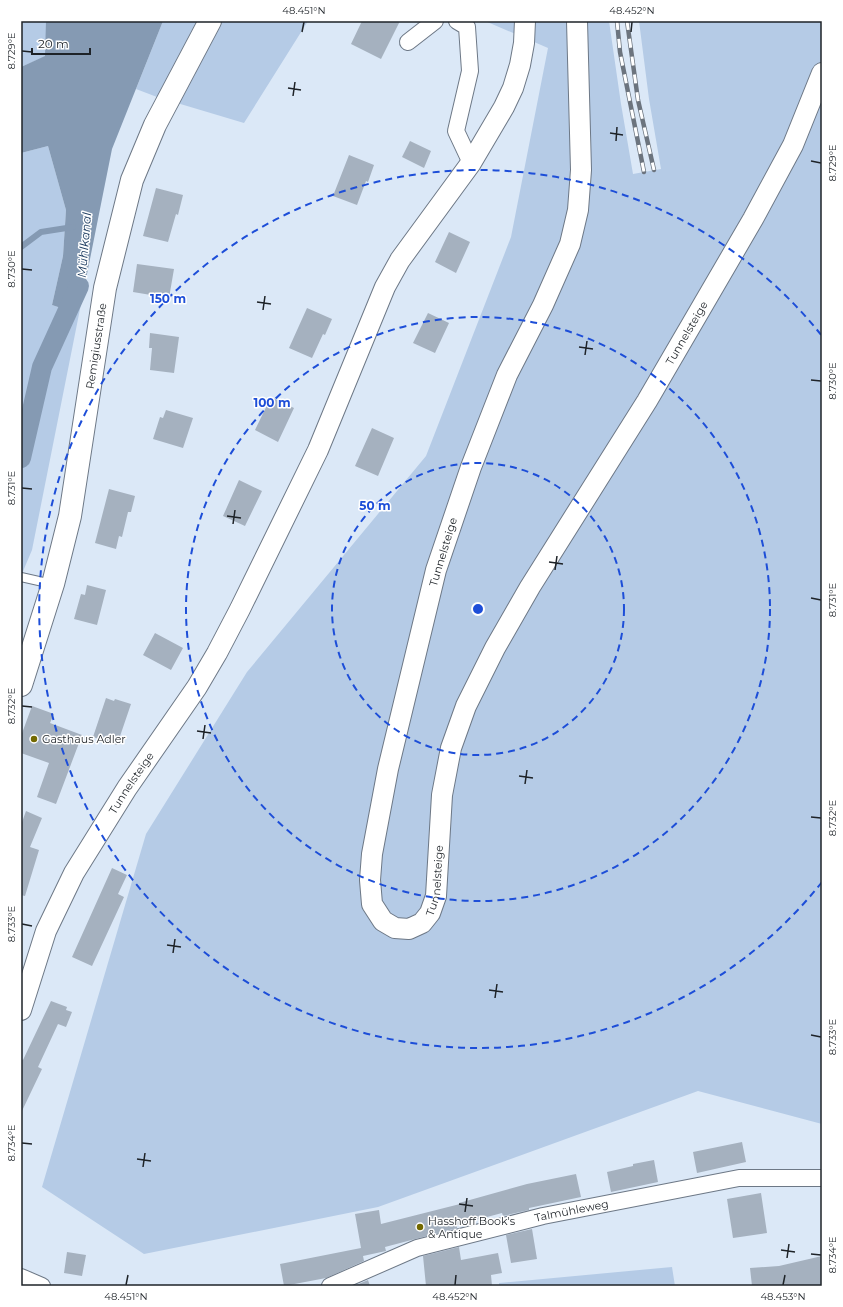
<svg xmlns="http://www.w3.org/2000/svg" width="843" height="1307" viewBox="0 0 843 1307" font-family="Montserrat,sans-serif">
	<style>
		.green { fill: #b5cbe6 }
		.water { fill: #859ab3 }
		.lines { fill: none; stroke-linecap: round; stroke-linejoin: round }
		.stream { stroke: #859ab3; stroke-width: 6 }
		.canal { stroke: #859ab3; stroke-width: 20 }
		.building { fill: #a5b1bf }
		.service-casing { stroke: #6d7886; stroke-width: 10 }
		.minor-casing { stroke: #6d7886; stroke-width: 18 }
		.tertiary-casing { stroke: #6d7886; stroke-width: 22 }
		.secondary-casing { stroke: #6d7886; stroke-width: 24 }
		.service { stroke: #fff; stroke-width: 8 }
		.minor { stroke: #fff; stroke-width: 16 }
		.tertiary { stroke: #fff; stroke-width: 20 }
		.secondary { stroke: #fff; stroke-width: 22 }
		.rail-casing { stroke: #6c747e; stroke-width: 4.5 }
		.rail { stroke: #fff; stroke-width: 3; stroke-dasharray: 9; stroke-linecap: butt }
		.ticks { fill: none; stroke: #1e2328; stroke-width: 1.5 }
		.ring { fill: none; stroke: #1d4ed8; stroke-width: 2; stroke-dasharray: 7 5 }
		.poi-dot { fill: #736901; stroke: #fff; stroke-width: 1.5 }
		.labels { text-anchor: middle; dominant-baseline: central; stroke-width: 3; stroke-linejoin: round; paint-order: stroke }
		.street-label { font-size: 11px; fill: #1e2328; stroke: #fff }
		.poi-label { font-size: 11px; fill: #1e2328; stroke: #fff; text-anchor: start }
		.water-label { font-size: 12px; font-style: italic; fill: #16365b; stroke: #fff }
		.centre { fill: #1d4ed8; stroke: #fff; stroke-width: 2 }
		.ring-label { font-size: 12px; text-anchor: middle; font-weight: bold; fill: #1d4ed8; stroke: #fff; stroke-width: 3; stroke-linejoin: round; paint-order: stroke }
		.neatline { fill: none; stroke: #1e2328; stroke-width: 1.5 }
		.ticks-label { font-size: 10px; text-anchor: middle; fill: #1e2328 }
	</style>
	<rect width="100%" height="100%" fill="#dbe8f7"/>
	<path class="green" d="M21 21H46V56L21 67Z
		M163 21H308L244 123 157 97 136 89Z
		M485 21H609L621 104 633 174 661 169 649 99 639 21H822V1124L698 1091 378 1207 144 1254 42 1187 146 834 247 672 426 456 511 237 548 48Z
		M48 146 66 210 63 256 52 305 67 310 81 304 32 550 21 576V153Z
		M672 1267 675 1286H499V1283Z"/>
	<path class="water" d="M46 21H163L112 149 81 304 67 310 52 305 63 256 66 210 48 146 21 153V67L45 56Z"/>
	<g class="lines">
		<path class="stream" d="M21 247 41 232 73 227"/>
		<path class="canal" d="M21 458 42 367 79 286"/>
	</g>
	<path class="building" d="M362 21H400L381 59 351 44Z
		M410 141 431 151 424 168 402 157Z
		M349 155 374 165 368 182 366 181 357 205 333 196Z
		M156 188 183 195 178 215 176 214 168 242 143 236Z
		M449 232 470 242 456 273 435 262Z
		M137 264 174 269 169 298 133 292Z
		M307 308 332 319 325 335 323 334 312 358 289 348Z
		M428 313 449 323 435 353 413 343Z
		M150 333 179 337 174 373 150 370 152 348H149Z
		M271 397 294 408 278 442 255 430Z
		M166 410 193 418 183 448 153 439 160 417 163 418Z
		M372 428 394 438 378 476 355 466Z
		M239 480 262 491 245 526 223 516Z
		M109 489 135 496 131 512H128L122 537 119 536 116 549 95 543Z
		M87 585 106 590 97 625 74 619 81 594 85 595Z
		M155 633 183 648 171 670 143 655Z
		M106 698 114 701 115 699 131 704 117 745 93 737Z
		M32 706 54 714 50 723 82 735 56 804 37 797 49 763 21 753V736Z
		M26 811 42 818 30 847 39 850 25 896 21 895V825Z
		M112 868 127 875 118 894 124 897 92 966 72 957Z
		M51 1001 67 1007 66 1010 72 1012 66 1027 58 1024 38 1067 42 1069 21 1113V1059L23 1060Z
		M742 1142 746 1162 697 1173 693 1152Z
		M654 1160 658 1182 611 1192 607 1172 633 1166V1164Z
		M576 1174 581 1197 529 1208V1210L503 1216 502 1213 457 1225V1228L385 1247 386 1251 363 1256 364 1261 326 1278 284 1286 280 1264 361 1248 355 1214 379 1210 381 1224 460 1204 459 1203 527 1184Z
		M761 1193 767 1233 733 1238 727 1199Z
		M532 1229 537 1259 511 1263 506 1235Z
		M459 1247 461 1260 498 1253 502 1273 491 1275 492 1286H426L423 1256Z
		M67 1252 86 1255 82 1276 64 1273Z
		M822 1256V1286H752L750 1268 779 1266Z
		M368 1280 370 1286H354Z"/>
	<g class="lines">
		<g class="service-casing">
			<path id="service" d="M21 577 52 584"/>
		</g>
		<g class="minor-casing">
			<g id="minor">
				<path d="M457 21 467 27 470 71 456 131 471 163"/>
				<path d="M408 42 435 21"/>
				<path d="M21 1277 42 1286"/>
				<path id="s1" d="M330 1286 417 1248 543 1216 739 1178H822"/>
			</g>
		</g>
		<g class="tertiary-casing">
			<g id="tertiary">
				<path id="s2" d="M577 21 581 170 578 210 570 244 543 305 507 375 471 467 436 570 388 769 372 854 370 880 372 904 383 921 395 928 409 929 422 923 430 913 436 896 442 795 451 748 466 706 495 648 530 587 647 401 753 219 793 145 822 73"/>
				<path id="s3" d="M21 1010 46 931 74 873 127 788 197 687 217 653 240 609 318 450 385 287 400 260 471 163 504 107 513 88 520 65 524 43 525 21"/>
			</g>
		</g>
		<g class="secondary-casing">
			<g id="secondary">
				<path id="s4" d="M21 685 53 584 70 516 105 288 132 180 155 125 210 21"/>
			</g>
		</g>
		<use href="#service" class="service"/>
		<use href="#minor" class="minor"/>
		<use href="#tertiary" class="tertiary"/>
		<use href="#secondary" class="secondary"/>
		<g class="rail-casing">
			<path id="rail" d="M617 21 620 52 644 172
				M627 21 638 100 654 170"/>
		</g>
		<use href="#rail" class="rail"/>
	</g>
	<path class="ticks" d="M302 32 304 22M631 32 632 22M22 51 32 52M288 88 301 90M293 96 295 82M610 133 623 135M616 141 617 127M811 161 821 163M22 269 32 270M257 302 271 304M263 310 265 296M579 347 593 349M585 355 587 341M811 380 821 381M22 488 32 489M227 516 241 518M233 524 235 510M549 562 563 564M555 570 557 556M811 598 821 600M22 706 32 707M197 731 211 733M203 739 205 725M519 776 533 778M525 784 527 770M811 817 821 818M22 924 32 926M167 945 181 947M173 953 175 939M489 990 503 992M495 998 497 984M811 1035 821 1037M22 1143 32 1144M137 1159 151 1161M143 1167 145 1153M459 1204 473 1206M465 1212 467 1198M781 1250 795 1252M811 1254 821 1255M787 1258 789 1244M126 1285 128 1275M455 1285 456 1275M783 1285 785 1275"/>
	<g class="ring">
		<circle cx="478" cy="609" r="146"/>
		<circle cx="478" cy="609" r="292"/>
		<path d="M822 882A439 439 0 1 1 822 336"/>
	</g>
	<g class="poi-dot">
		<circle cx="34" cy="739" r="4"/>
		<circle cx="420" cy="1227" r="4"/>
	</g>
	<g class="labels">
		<g class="street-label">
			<text stroke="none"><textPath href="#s2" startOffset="1639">Tunnelsteige</textPath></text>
			<text stroke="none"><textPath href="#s4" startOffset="348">Remigiusstraße</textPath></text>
			<text transform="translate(443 552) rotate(-73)">Tunnelsteige</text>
			<text stroke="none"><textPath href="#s3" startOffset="254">Tunnelsteige</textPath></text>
			<text stroke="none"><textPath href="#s2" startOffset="1027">Tunnelsteige</textPath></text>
			<text stroke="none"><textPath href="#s1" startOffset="254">Talmühleweg</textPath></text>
		</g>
		<g class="poi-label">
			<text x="42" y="739">Gasthaus Adler</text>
			<text x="428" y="1221">Hasshoff Book's<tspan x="428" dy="13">&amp; Antique</tspan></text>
		</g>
		<g class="water-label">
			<text transform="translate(84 245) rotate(-85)">Mühlkanal</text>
		</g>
	</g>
	<circle cx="478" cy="609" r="6" class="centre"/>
	<g class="ring-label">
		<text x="168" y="303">150 m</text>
		<text x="272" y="407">100 m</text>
		<text x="375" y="510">50 m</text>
	</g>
	<rect width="843" height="1307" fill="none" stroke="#ffffff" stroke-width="44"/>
	<path d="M32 48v6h58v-6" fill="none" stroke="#1e2328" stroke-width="2"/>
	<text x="38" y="48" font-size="12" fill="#1e2328" stroke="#ffffff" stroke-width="3" paint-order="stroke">20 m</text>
	<rect x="22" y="22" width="799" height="1263" class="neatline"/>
	<g class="ticks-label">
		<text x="304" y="14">48.451°N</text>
		<text x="632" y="14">48.452°N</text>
		<text transform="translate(11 51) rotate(-90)" y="4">8.729°E</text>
		<text transform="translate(832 163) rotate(-90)" y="4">8.729°E</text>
		<text transform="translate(11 269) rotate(-90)" y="4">8.730°E</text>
		<text transform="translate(832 381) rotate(-90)" y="4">8.730°E</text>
		<text transform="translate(11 488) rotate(-90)" y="4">8.731°E</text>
		<text transform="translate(832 600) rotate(-90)" y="4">8.731°E</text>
		<text transform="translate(11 706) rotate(-90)" y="4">8.732°E</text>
		<text transform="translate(832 818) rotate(-90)" y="4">8.732°E</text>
		<text transform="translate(11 924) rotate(-90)" y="4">8.733°E</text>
		<text transform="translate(832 1037) rotate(-90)" y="4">8.733°E</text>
		<text transform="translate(11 1143) rotate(-90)" y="4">8.734°E</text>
		<text transform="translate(832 1255) rotate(-90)" y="4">8.734°E</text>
		<text x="126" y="1300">48.451°N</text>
		<text x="455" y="1300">48.452°N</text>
		<text x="783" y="1300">48.453°N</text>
	</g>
</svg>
